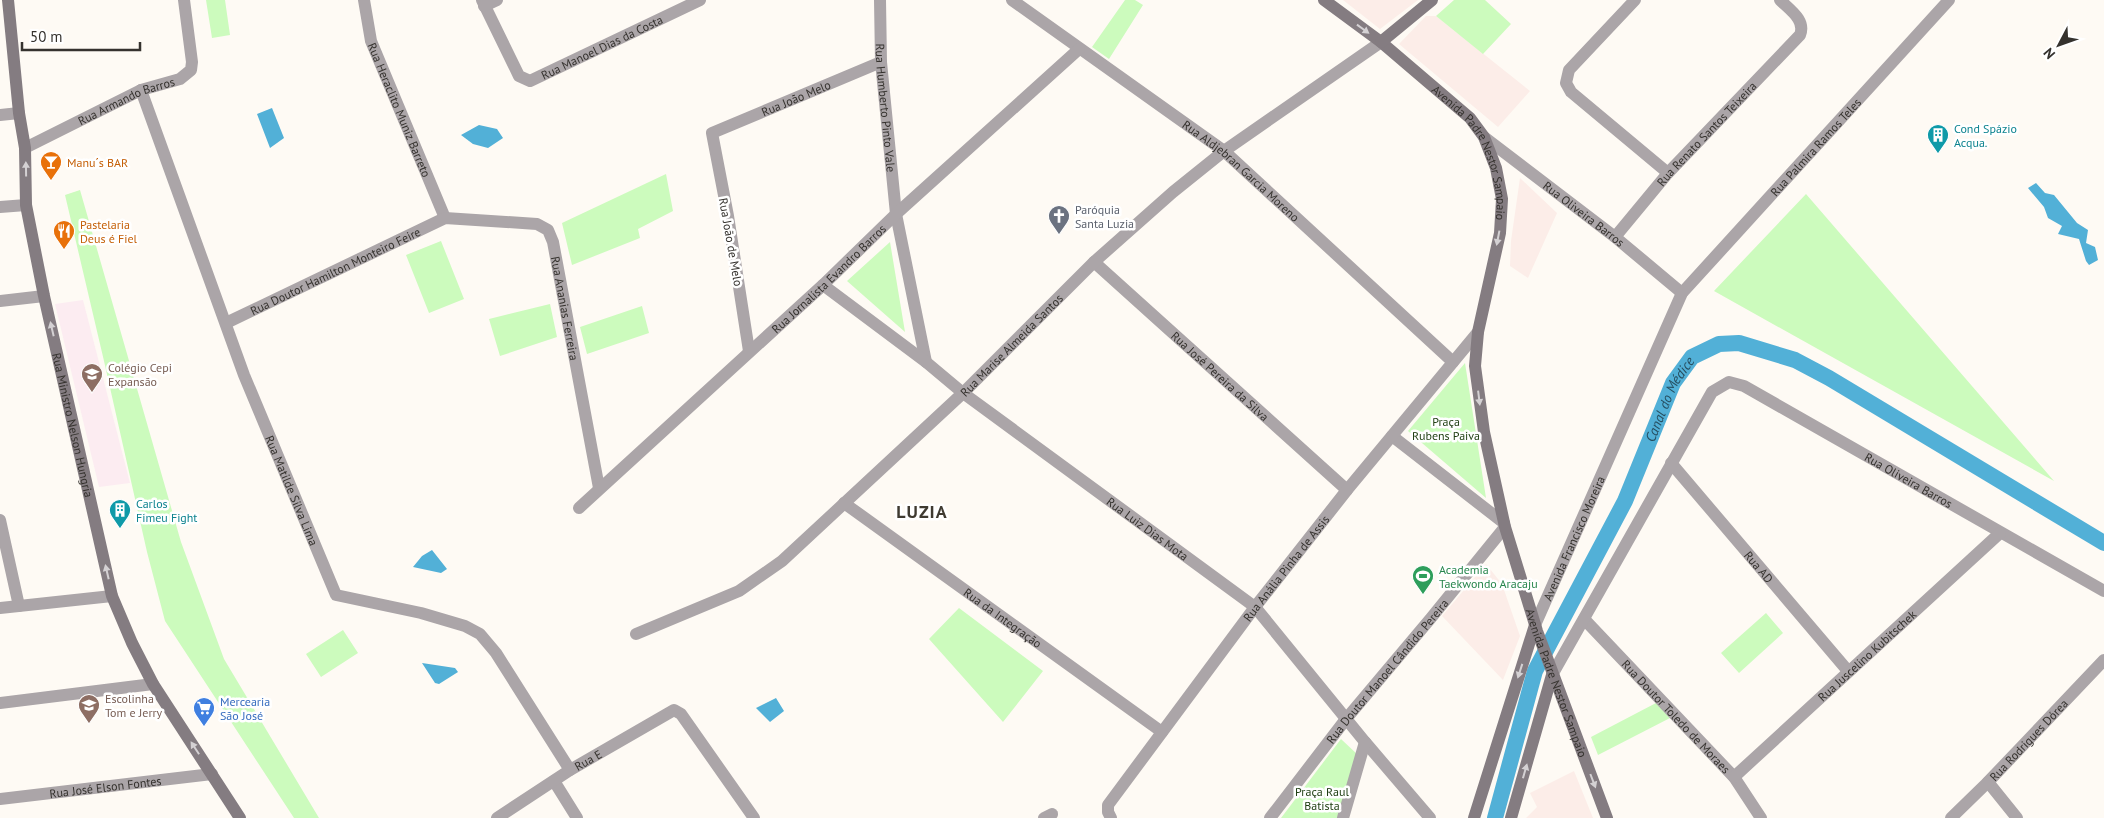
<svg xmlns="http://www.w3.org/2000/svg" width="2104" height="818" viewBox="0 0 2104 818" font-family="'PT Sans',sans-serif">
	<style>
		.commercial { fill: #fcede8 }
		.education { fill: #fcecf1 }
		.green { fill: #ccfbbd }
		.water { fill: #52b0d7 }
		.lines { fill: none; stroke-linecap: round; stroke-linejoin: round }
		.canal { stroke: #52b0d7; stroke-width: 16 }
		.street { stroke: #aba5a8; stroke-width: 12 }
		.secondary { stroke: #847c81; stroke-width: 12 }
		.oneway { fill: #d4d1d3 }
		.labels { text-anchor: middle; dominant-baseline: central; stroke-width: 5; stroke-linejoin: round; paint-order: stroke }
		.street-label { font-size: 12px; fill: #35322e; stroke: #fff }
		.culture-label { font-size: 12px; fill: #0d838f; stroke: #fff; text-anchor: start }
		.food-label { font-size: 12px; fill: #c56008; stroke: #fff; text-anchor: start }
		.worship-label { font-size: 12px; fill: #5b616d; stroke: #fff; text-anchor: start }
		.education-label { font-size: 12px; fill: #785e54; stroke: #fff; text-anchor: start }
		.park-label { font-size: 12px; fill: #1c3c0f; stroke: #fff }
		.leisure-label { font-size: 12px; fill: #27864d; stroke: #fff; text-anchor: start }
		.shop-label { font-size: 12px; fill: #366cbe; stroke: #fff; text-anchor: start }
		.water-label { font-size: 14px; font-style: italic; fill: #264e60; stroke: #fff }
		.district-label { font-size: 18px; font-weight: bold; letter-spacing: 1px; fill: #3f3a31; stroke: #fff }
	</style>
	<rect width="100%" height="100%" fill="#fefaf4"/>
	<path class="commercial" d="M1343 0H1418L1380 29Z
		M1426 16H1436L1530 91 1498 127 1399 44Z
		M1520 178 1557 213 1528 278 1510 266 1511 241Z
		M1486 564 1502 584 1520 636 1503 680 1442 616Z
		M1574 771 1593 818H1526L1537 807 1530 793Z"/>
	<path class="education" d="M83 300 130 483 99 487 55 304Z"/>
	<path class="green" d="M206 0H225L230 35 212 38Z
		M1125 0H1135L1143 5 1109 59 1092 47Z
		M1454 0H1485L1511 24 1483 54 1436 16Z
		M666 174 673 211 638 229 640 238 572 265 562 223Z
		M80 190 181 542 224 659 319 818H294L165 621 147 552 104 361 65 195Z
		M1806 194 2054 481 1714 291Z
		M441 241 464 299 429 313 406 255Z
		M890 242 905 332 847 281Z
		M550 304 557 337 500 356 489 319Z
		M642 306 649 333 587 354 580 327Z
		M1465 363 1486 498 1408 431Z
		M959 608 1043 671 1003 722 929 639Z
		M1766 613 1783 633 1739 673 1721 653Z
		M343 630 358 653 321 677 306 654Z
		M1656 703 1670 718 1598 755 1591 737Z
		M1341 739 1358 755 1337 818H1281Z"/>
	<path class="water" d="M272 108 284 138 270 148 257 114Z
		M479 125 497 129 503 138 488 148 473 144 461 135Z
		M2036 183 2045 193 2054 195 2077 223 2088 230 2086 243 2095 247 2098 260 2089 265 2086 261 2079 239 2058 234 2062 226 2048 218 2044 207 2028 188Z
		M432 550 447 569 441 573 413 567 422 556Z
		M422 663 455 668 458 672 439 684 435 683Z
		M776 698 784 711 770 722 756 708Z"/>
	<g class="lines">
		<path class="canal" id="s1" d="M1495 818 1535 671 1625 501 1673 383 1692 357 1719 344 1739 343 1795 360 1829 378 2104 543"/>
		<g class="street">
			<path id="s2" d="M364 0 371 41 445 218"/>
			<path id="s3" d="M482 0 519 76 530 81 700 0"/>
			<path id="s4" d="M880 0 881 62 896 214 926 362"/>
			<path id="s5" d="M1012 0 1224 151 1453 362"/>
			<path d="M1635 0 1569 70 1566 83 1571 92 1668 173"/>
			<path d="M484 6 497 0"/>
			<path id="s6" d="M141 90 244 375 336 595 421 613 465 626 480 634 496 653 570 770"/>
			<path d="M0 115 19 113"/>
			<path id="s7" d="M1484 137 1615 237 1682 293"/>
			<path id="s8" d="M25 148 141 90 180 79 191 70 192 62 184 0"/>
			<path d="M0 207 26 205"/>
			<path id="s9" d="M1615 237 1668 173 1800 35C1806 20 1790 10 1780 0"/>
			<path id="s10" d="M1094 262 1347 490"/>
			<path id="s11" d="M823 285 926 362 963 393 1255 607 1365 742 1430 818"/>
			<path d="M0 301 44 296"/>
			<path id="s12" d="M226 323 445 218 537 224 548 230 553 242 599 488"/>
			<path id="s13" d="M749 351 728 216 712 133 881 62"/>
			<path d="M1392 436 1504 523"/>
			<path id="s14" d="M1671 463 1848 671"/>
			<path id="s15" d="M844 503 1162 732"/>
			<path id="s16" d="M579 508 823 285 896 214 1079 49"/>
			<path d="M0 520 19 606"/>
			<path d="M0 608 112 596"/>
			<path id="s17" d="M1584 619 1734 777 1761 818"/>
			<path id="s18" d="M1535 625 1682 293 1949 0"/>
			<path id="s19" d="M636 634 739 591 782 561 963 393 1094 262 1173 192 1224 151 1381 42"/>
			<path id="s20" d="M1552 675 1712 392 1729 382 1744 386 2104 591"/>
			<path d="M0 703 153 684"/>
			<path id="s21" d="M1734 777 2000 533"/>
			<path d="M554 781 577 818"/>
			<path d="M1988 782 2017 818"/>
			<path id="s22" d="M0 799 212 774"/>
			<path id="s23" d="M497 818 570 770 674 710 681 714 754 818"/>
			<path d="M1044 818 1052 814"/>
			<path id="s24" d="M1111 818 1108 812V805L1255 607 1347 490 1478 332"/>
			<path id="s25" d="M1270 818 1346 719 1431 618 1505 527"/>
			<path d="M1343 818 1365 742"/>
			<path id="s26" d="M1951 818 1988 782 2104 660"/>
		</g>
		<g class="secondary">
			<path id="s27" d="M8 0 19 113 25 148 26 205 44 296 112 596 132 643 153 684 240 818"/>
			<path id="s28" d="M1324 0 1381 42 1470 118 1484 137 1496 168 1502 199 1500 233 1478 332 1475 366 1484 432 1505 527 1537 631 1607 818"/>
			<path d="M1381 42 1432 0"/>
			<path d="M1474 818 1535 625"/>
			<path d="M1511 818 1552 675"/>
		</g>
	</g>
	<defs><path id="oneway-solid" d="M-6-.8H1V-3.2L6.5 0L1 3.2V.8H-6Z" transform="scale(1.25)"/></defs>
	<g class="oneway">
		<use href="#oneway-solid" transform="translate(1363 29) rotate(36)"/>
		<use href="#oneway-solid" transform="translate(26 169) rotate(-91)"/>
		<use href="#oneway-solid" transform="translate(1498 238) rotate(101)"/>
		<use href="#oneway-solid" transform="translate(52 329) rotate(-103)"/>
		<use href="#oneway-solid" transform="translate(1479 398) rotate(83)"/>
		<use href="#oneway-solid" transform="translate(107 572) rotate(-103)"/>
		<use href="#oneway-solid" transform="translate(1520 671) rotate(108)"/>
		<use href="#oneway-solid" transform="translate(195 748) rotate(-123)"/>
		<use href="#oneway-solid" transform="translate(1525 771) rotate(-74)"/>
		<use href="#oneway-solid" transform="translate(1593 781) rotate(69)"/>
	</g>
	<defs>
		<g id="building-pin" transform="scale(1.125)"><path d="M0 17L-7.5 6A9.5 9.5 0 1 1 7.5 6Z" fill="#0f9aa8" stroke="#fff"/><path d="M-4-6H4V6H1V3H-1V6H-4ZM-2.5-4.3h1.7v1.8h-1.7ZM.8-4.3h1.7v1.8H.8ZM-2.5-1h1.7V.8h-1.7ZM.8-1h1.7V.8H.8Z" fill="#fff"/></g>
		<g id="bar-pin" transform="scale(1.125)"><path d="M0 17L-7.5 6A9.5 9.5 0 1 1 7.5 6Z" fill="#e8710a" stroke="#fff"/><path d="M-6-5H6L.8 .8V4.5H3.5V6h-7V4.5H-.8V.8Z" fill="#fff"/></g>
		<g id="church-pin" transform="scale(1.125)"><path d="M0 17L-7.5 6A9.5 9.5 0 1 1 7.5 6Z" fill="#6b7280" stroke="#fff"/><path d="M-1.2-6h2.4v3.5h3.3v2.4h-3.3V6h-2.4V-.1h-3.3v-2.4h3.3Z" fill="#fff"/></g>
		<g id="restaurant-pin" transform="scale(1.125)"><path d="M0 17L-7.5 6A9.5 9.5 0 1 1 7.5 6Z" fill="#e8710a" stroke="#fff"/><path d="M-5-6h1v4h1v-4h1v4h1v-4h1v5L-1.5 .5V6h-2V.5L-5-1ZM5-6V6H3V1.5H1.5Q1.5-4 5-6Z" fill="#fff"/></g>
		<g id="school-pin" transform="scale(1.125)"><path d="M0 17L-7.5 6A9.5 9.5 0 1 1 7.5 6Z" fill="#8d6e63" stroke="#fff"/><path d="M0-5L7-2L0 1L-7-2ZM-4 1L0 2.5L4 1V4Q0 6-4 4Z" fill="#fff"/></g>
		<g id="stadium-pin" transform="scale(1.125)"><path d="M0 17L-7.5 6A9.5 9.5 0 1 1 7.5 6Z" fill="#2e9e5b" stroke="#fff"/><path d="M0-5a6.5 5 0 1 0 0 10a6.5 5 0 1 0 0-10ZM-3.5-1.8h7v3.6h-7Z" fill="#fff"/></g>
		<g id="supermarket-pin" transform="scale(1.125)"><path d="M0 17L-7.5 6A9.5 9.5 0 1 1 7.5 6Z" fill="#3f7fe0" stroke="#fff"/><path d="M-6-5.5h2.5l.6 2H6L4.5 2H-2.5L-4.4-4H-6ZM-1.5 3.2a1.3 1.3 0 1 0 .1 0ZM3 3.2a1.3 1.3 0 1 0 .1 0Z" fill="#fff"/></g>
	</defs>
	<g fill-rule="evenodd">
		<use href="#building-pin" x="1938" y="135"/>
		<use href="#bar-pin" x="51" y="162"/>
		<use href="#church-pin" x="1059" y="216"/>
		<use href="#restaurant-pin" x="64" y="231"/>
		<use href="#school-pin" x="92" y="374"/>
		<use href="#building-pin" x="120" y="510"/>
		<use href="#stadium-pin" x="1423" y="576"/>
		<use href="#school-pin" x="89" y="705"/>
		<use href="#supermarket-pin" x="204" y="708"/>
	</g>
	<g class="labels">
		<g class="street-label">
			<text stroke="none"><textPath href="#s3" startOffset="176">Rua Manoel Dias da Costa</textPath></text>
			<text stroke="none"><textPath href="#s13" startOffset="312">Rua João Melo</textPath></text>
			<text stroke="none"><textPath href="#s8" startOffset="112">Rua Armando Barros</textPath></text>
			<text stroke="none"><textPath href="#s4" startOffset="108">Rua Humberto Pinto Vale</textPath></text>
			<text stroke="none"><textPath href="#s2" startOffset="116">Rua Heraclito Muniz Barreto</textPath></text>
			<text stroke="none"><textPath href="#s9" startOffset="138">Rua Renato Santos Teixeira</textPath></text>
			<text stroke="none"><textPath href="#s18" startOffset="561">Rua Palmira Ramos Teles</textPath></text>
			<text stroke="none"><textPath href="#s28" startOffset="219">Avenida Padre Nestor Sampaio</textPath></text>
			<text stroke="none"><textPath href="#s5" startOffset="286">Rua Aldjebran Garcia Moreno</textPath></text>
			<text stroke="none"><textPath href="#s7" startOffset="126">Rua Oliveira Barros</textPath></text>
			<text transform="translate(731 242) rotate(80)">Rua João de Melo</text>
			<text stroke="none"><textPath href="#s12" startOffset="121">Rua Doutor Hamilton Monteiro Feire</textPath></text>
			<text stroke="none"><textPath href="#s16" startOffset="339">Rua Jornalista Evandro Barros</textPath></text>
			<text stroke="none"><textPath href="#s12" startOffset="428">Rua Ananias Ferreira</textPath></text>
			<text stroke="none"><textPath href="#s19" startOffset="479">Rua Marise Almeida Santos</textPath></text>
			<text stroke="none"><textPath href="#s10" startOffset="170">Rua José Pereira da Silva</textPath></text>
			<text stroke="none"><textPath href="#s27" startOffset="431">Rua Ministro Nelson Hungria</textPath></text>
			<text stroke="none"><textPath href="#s20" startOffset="550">Rua Oliveira Barros</textPath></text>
			<text stroke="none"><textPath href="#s6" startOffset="428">Rua Matilde Silva Lima</textPath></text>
			<text stroke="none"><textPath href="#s11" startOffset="406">Rua Luiz Dias Mota</textPath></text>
			<text stroke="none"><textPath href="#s18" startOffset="95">Avenida Francisco Moreira</textPath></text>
			<text stroke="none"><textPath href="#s14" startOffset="136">Rua AD</textPath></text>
			<text stroke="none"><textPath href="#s24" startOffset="310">Rua Anália Pinha de Assis</textPath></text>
			<text stroke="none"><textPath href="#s15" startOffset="196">Rua da Integração</textPath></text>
			<text stroke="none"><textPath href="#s21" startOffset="180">Rua Juscelino Kubitschek</textPath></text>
			<text stroke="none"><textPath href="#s25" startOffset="188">Rua Doutor Manoel Cândido Pereira</textPath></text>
			<text stroke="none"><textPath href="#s28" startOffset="774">Avenida Padre Nestor Sampaio</textPath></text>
			<text stroke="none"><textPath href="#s17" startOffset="134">Rua Doutor Toledo de Moraes</textPath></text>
			<text stroke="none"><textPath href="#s26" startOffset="110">Rua Rodrigues Dórea</textPath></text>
			<text stroke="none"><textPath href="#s23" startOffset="108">Rua E</textPath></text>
			<text stroke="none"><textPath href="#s22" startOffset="106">Rua José Elson Fontes</textPath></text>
		</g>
		<g class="culture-label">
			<text x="1954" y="128">Cond Spázio<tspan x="1954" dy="14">Acqua.</tspan></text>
			<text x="136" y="503">Carlos<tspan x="136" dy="14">Fimeu Fight</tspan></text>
		</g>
		<g class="food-label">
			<text x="67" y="162">Manu´s BAR</text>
			<text x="80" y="224">Pastelaria<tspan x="80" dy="14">Deus é Fiel</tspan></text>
		</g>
		<g class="worship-label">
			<text x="1075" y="209">Paróquia<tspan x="1075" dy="14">Santa Luzia</tspan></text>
		</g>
		<g class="education-label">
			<text x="108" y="367">Colégio Cepi<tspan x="108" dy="14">Expansão</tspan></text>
			<text x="105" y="698">Escolinha<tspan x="105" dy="14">Tom e Jerry</tspan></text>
		</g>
		<g class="park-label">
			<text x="1446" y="421">Praça<tspan x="1446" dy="14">Rubens Paiva</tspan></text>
			<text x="1322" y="791">Praça Raul<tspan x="1322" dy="14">Batista</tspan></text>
		</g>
		<g class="leisure-label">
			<text x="1439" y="569">Academia<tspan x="1439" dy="14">Taekwondo Aracaju</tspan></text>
		</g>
		<g class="shop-label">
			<text x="220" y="701">Mercearia<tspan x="220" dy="14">São José</tspan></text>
		</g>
		<g class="water-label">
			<text stroke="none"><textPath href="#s1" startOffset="456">Canal do Médice</textPath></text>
		</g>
		<g class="district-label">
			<text x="922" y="511">LUZIA</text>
		</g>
	</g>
	<g transform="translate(2059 45) rotate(229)" stroke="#ffffff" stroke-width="4" paint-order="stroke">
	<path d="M0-4L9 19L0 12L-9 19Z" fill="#35322e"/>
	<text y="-8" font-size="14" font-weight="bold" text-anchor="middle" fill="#35322e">N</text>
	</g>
	<path d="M22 42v8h118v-8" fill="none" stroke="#35322e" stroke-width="2.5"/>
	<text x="30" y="42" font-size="15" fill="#35322e" stroke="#ffffff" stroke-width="4" paint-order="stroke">50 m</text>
</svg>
